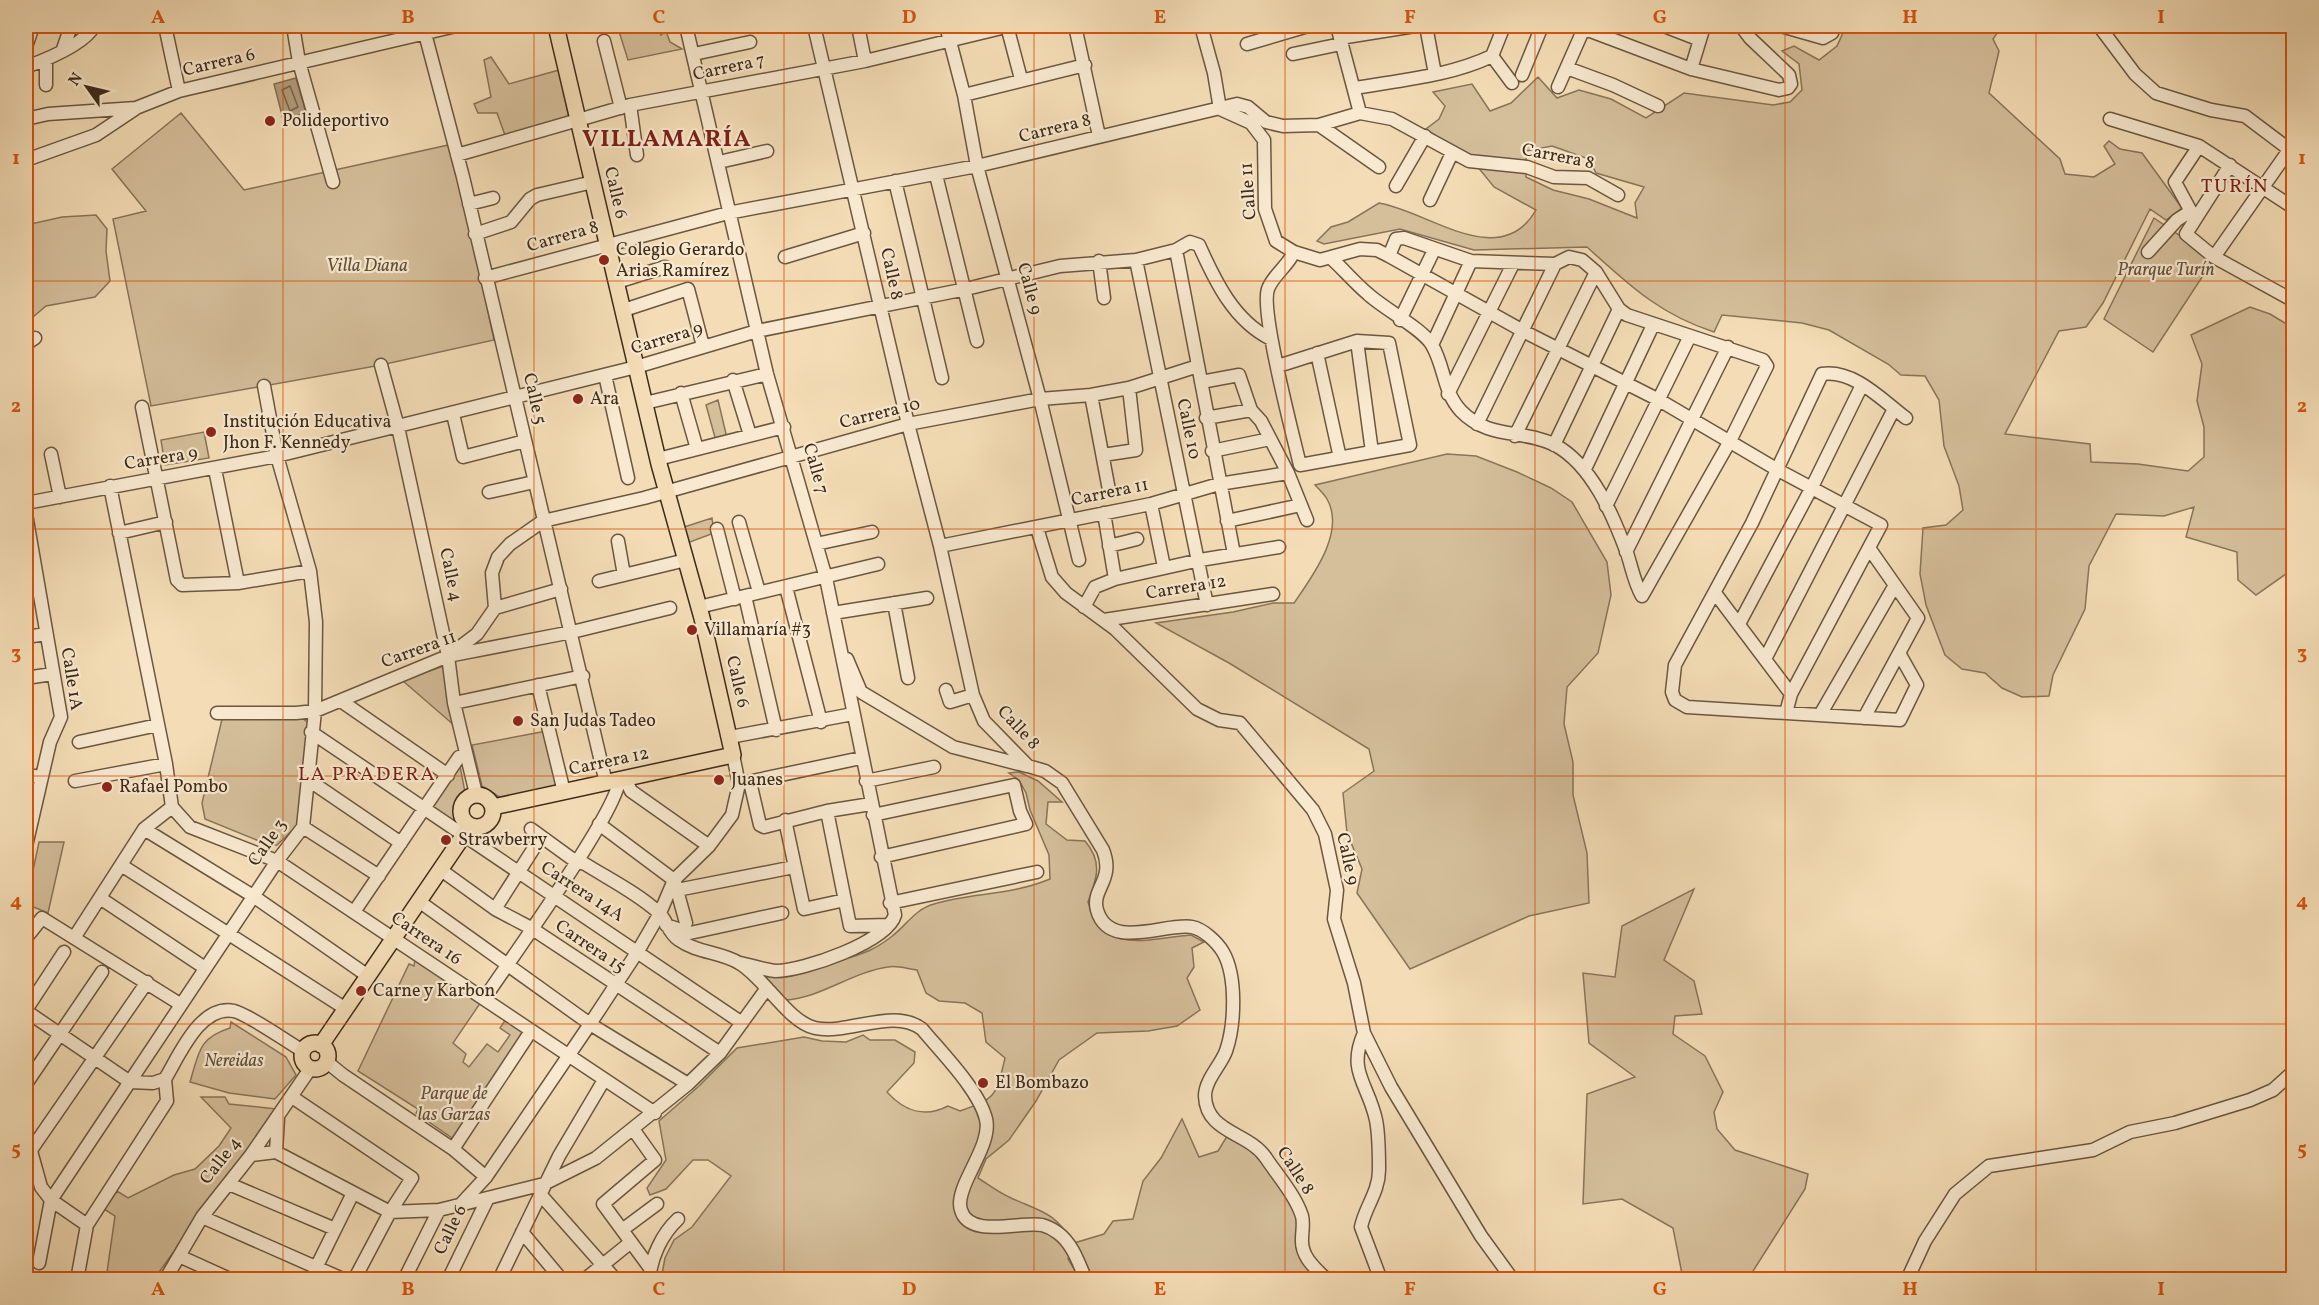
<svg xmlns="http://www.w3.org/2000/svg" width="2319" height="1305" viewBox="0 0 2319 1305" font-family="Vollkorn,serif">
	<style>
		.green { fill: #d5bf9b; stroke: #88745a; stroke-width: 1.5; fill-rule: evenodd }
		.water { fill: #b5a080; stroke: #857156; stroke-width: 1.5 }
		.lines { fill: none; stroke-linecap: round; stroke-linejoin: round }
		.shore { stroke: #78654c; stroke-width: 1.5 }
		.minor-casing { stroke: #6a5740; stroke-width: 15 }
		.major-casing { stroke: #3c2a18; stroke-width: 18 }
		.minor { stroke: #f8e9d0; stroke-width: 12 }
		.major { stroke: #f4ddb6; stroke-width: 15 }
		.grid { fill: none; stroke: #d7540d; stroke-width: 1.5; stroke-opacity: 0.55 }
		.poi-dot { fill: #8f2418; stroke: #f8e9d0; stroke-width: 2 }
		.labels { text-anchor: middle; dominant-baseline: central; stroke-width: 4.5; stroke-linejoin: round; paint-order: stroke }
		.street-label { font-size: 18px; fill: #3c2a18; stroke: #f8e9d0 }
		.poi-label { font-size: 18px; fill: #3c2a18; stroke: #f8e9d0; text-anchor: start }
		.park-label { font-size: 18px; font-style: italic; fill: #624f39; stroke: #f8e9d0 }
		.neighbourhood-label { font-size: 20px; letter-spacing: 1.5px; fill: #7a1f14; stroke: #f8e9d0 }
		.district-label { font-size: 24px; font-weight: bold; letter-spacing: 1.5px; fill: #7a1f14; stroke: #f8e9d0 }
		.neatline { fill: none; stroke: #d7540d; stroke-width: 2 }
		.grid-label { font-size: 20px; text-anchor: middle; font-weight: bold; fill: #d7540d }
	</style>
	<rect width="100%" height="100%" fill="#f4ddb6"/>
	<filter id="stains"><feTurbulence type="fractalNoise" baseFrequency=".00333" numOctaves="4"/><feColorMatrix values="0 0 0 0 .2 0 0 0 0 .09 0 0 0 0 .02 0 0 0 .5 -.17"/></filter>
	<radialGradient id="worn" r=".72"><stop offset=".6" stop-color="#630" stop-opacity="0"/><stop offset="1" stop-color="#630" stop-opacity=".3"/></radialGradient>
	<path class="green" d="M632 26H657L661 35 666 31 670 42 682 49 628 60 618 28Z
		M1846 26H2002L1993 39 1999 51 1989 93 2060 159 2065 174 2094 177 2115 164 2104 146 2109 141 2120 149 2142 153 2182 208 2166 220 2150 209 2103 303 2086 327 2059 331 2005 434 2090 444 2091 462 2138 464 2188 471 2204 457V427L2197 401 2202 364 2191 335 2250 307 2270 314 2293 328V569L2256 595 2238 580 2237 552 2186 537 2194 507 2164 516 2116 514 2089 566 2085 609 2053 675 2049 696 2022 697 2002 688 1985 673 1962 669 1945 655 1926 605 1920 574 1923 528 1946 525 1963 510 1959 486 1944 446 1939 400 1925 376 1901 375 1888 364 1829 330 1802 323 1722 315 1714 332C1659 314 1629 285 1587 247L1474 250 1400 229 1324 244 1317 241 1331 227 1348 222 1379 203C1426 210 1500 273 1536 210L1494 187 1473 161 1426 129 1439 119 1445 106 1433 92 1472 84 1490 111 1511 103 1538 77 1557 98 1579 90 1611 99 1646 118 1684 93 1773 105 1790 102 1802 90 1799 64 1782 51 1794 46 1819 60 1837 46ZM1552 146 1589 159 1596 173 1644 187 1635 203 1637 218 1589 199 1553 190 1526 177V151Z
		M491 57 509 84 559 70 569 118 506 138 497 113H478L474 104 491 97 484 60Z
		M181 113 244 190 453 144 494 340 381 365 151 406 113 219 146 211 112 169Z
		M96 215 107 229 106 251 110 281 95 297 46 306 26 323V225L62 217Z
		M2154 218 2214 259 2153 352 2104 319Z
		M718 400 727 438 716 441 706 405Z
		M204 432 209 458 165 465 161 440Z
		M1447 454 1476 456 1517 472 1551 488 1572 502 1607 562 1611 595 1598 653 1567 687 1564 724 1573 762V795L1587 853 1589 903 1529 916 1410 969 1357 893 1362 869 1347 833 1343 793 1374 771 1369 749 1229 663 1156 623 1233 612 1273 603H1294C1312 577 1346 532 1327 499 1324 494 1319 489 1315 485Z
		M712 518 714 533 690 542 685 538 684 527Z
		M447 665 455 726 402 680Z
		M223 715 302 718 311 725 299 824 277 845H269L205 819 202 803Z
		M547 731 557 787 501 798 482 786 472 745Z
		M459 761 465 792 458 802 453 822 429 808Z
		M1019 772 1038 781 1062 802H1048L1046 824 1067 840 1085 841C1103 862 1097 878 1088 902 1105 957 1148 938 1191 935L1204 942 1192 948 1194 967 1187 978 1200 1010 1177 1026 1148 1031 1097 1033 1059 1060 1036 1101 1009 1140 986 1159 978 1178C989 1185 999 1193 1011 1198 1042 1212 1053 1211 1074 1243L1104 1234 1113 1221 1133 1219 1143 1181 1161 1158 1182 1119 1199 1157 1218 1151 1229 1133 1252 1148 1289 1198 1299 1218 1298 1248 1322 1279H1090L1073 1244 1068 1259 1079 1277 1069 1279H661L665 1258 674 1240 692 1227 731 1176 708 1160H693L666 1189 650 1195 647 1188 666 1160 659 1121 699 1086 737 1048 804 1037 822 1041 846 1042 863 1035 870 1040H895L915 1052 914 1063 887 1092C904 1111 925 1118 948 1106L960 1111C997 1098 996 1096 1005 1058L986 1042 982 1013 965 1003 939 1001 926 993 917 970C908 969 897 965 888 967 852 972 821 998 785 1000L762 976C790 979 808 972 833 963 859 954 869 954 891 937 906 926 915 909 934 904 973 892 1009 896 1050 879L1049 855 1030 810 1026 793 1019 780 1009 773Z
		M39 842H64L48 913 26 904Z
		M1694 889 1664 960 1694 981 1702 1014 1675 1016 1673 1034 1705 1056 1723 1092 1714 1112 1717 1129 1735 1150 1808 1174 1805 1189 1748 1279H1683L1673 1228 1622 1199 1583 1204 1587 1094 1635 1077 1589 1043 1583 973 1615 977 1622 926Z
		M415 959 481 1002 453 1043 466 1054 463 1062 469 1067 487 1044 498 1052 510 1035 500 1028 506 1019 527 1034 455 1140 416 1113 418 1109 358 1071 409 964 414 966Z
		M231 1022 286 1057 296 1075 275 1099 229 1093 190 1082C199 1053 198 1038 230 1028Z
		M201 1097H225L229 1104 277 1109 154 1279H106L115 1216 104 1209 117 1191 128 1198 174 1175 195 1169 219 1146 231 1128Z"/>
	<path class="water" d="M296 78 306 113 283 119 274 84Z"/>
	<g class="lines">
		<path class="shore" d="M290 86 298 107 290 111 282 90Z"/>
		<g class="minor-casing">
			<path id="minor" d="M165 26 179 91
				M293 26 299 62 333 182
				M423 26 463 177 606 783
				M686 26 767 374 826 578 895 915C887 942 803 971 776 971 764 970 751 965 739 963
				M814 26 908 424 940 546 973 695 984 721 1028 766 1045 771 1062 783 1103 850C1115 880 1091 889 1097 910 1109 952 1166 922 1192 927 1203 929 1217 942 1223 952 1237 976 1235 1025 1226 1051 1221 1065 1205 1080 1205 1096 1206 1133 1249 1132 1266 1158 1278 1176 1295 1195 1302 1216 1304 1223 1302 1232 1302 1239 1301 1257 1315 1268 1327 1280
				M858 26 865 61
				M946 26 964 95 977 166 1040 399 1079 560
				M1007 26 1021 79
				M1075 26 1099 136
				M1201 26 1214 73 1220 109 1251 123 1264 140 1265 209 1276 241 1294 252 1320 260 1360 249 1377 250 1389 256 1523 331 1659 400 1778 470 1881 525 1791 694 1786 713
				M1337 26 1360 113
				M1426 26 1435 74
				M1504 26 1492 56 1512 83
				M1577 26 1691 69 1779 90 1788 88 1791 84 1789 75 1750 38 1741 26
				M1664 26 1700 40
				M1781 26 1823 38 1832 33 1835 26
				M2099 26 2135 74 2156 93 2211 110 2245 116 2294 153
				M1340 38 1415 26
				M604 41 621 108
				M1247 44 1308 26
				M26 47 33 26
				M63 49 71 26
				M694 54 750 42
				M1293 54 1341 44
				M46 59V85
				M26 67C45 60 85 44 94 26
				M1567 68 1613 85 1658 106
				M1691 69 1702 33
				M1522 75 1542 26
				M1558 87 1585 26
				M1355 88C1401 80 1450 76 1492 56
				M964 95 1085 65
				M630 105 637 155
				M26 119 48 114 136 108 179 91 456 26
				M2110 119 2199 146 2294 208
				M1319 125 1379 167
				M457 155 630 105 865 61 1010 26
				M26 160 96 135 135 109
				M719 162 767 151
				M2230 165 2186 234 2214 257 2294 301
				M936 175 977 341
				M895 181 942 378
				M1396 186 1425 136
				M1430 200 1452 153
				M469 204 493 198
				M2195 219 2175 182 2199 146
				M475 234 511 222 530 199 537 195 593 182
				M1176 250 1234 554
				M2148 252 2177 220 2191 211
				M785 257 864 233
				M2214 257 2289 150
				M1332 259C1344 270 1355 283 1368 294 1384 309 1423 329 1432 345 1445 367 1443 392 1461 411 1489 440 1524 429 1555 445 1592 465 1613 515 1627 553 1632 568 1634 582 1642 596L1730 441 1767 366 1763 360 1627 315 1619 309 1596 272 1582 260 1569 257 1555 264 1471 261 1404 238 1396 239 1389 256
				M1136 260 1207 605
				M1099 261 1104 298
				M485 278 728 213 977 166 1237 104 1248 107 1266 122 1283 126 1319 125 1360 113 1392 119 1469 161 1527 167 1554 177 1588 178 1618 195
				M617 282 665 267
				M624 310 688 289 703 346
				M1400 320 1434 250
				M1357 341 1372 452
				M26 344 35 338
				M1432 345 1471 261
				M1317 353 1340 458
				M381 365 398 427 448 656 454 703 476 794
				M1278 366 1357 341 1389 343 1410 445 1300 465C1293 435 1260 311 1268 289 1273 275 1288 266 1294 252
				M605 375 628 478
				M733 380 750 435
				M1201 382 1239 375 1251 410 1261 421 1288 473 1307 520
				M681 393 697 449
				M1448 394 1513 264
				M1091 395 1109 490
				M645 403 767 374
				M142 407 177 580 182 585 238 583 310 571
				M453 414 463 457 525 441
				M1206 418 1251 410
				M1477 424 1555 264
				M1515 436 1596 272
				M1554 445 1619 309
				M1212 451 1270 439
				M51 454 60 497
				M1103 455 1136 450 1129 388
				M658 459 784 427
				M215 469 238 583
				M1585 469 1653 325
				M110 486 166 764 172 807
				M489 492 534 482
				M26 503 277 456 636 367 757 331 966 289 1060 266 1136 260 1176 250 1190 242 1199 245C1215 281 1234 321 1271 339
				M1151 504 1164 567
				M1606 506 1689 338
				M1104 513 1115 579
				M26 514 61 717 50 742 26 846
				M1227 521 1301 505
				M739 522 759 592
				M1037 528 1052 577 1066 593 1115 629 1197 709 1219 720 1240 723 1313 810 1325 834 1337 890 1334 919 1354 983 1364 1033 1391 1087 1481 1236 1513 1280
				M717 529 735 599
				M119 533 166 522
				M618 541 624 575
				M816 544 872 532
				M940 546 1151 504 1219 484 1288 473
				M1109 546 1137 539
				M1626 552 1728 347
				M599 581 686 560
				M786 587 821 722
				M1715 593 1791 694
				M745 596 776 730
				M894 603 908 678
				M699 607 878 564
				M1084 607 1095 587 1115 579 1200 560 1279 547
				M495 608 561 589
				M833 613 927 598
				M1104 620 1273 594
				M1739 624 1812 487 1862 385
				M26 637 46 634
				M1899 653 1917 685 1900 720 1687 707 1675 700 1672 692 1675 665 1752 523 1822 374C1854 369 1883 401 1906 418
				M448 656 477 634 495 608 492 573 498 557 510 544 543 521 644 498 908 424 1040 399 1091 395 1129 388 1198 366
				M847 659 861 692 953 747 1027 766
				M1765 659 1894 409
				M26 678 52 674
				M538 685 564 792
				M946 690 950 702 973 695
				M341 701 448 775
				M454 703 583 676
				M217 713H296L315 711 448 656 572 632 670 608
				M1820 715 1895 585
				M1864 718 1918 618 1869 548
				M311 732 742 1023
				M730 737 853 714
				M79 742 158 725
				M26 775 42 777
				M625 778 631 791 709 846
				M307 779 401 843
				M75 781 166 764
				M866 781 934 767
				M750 782 760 825 764 827 827 811 871 804
				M743 783 861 758
				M172 807 190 827 277 861 655 1113
				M827 811 850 926 888 925
				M873 815 1014 785 1020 811 1026 824 881 857
				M785 820 804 909 845 900
				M599 824 674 880 677 890 794 867
				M303 827 379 876
				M144 829 253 896 368 976
				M531 829 575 861 585 864C609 879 637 893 658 912 667 919 667 932 679 940 697 953 721 952 739 963 764 977 788 1022 815 1028 850 1035 893 1007 922 1029 941 1052 979 1090 986 1119 990 1135 978 1156 971 1171 966 1181 957 1199 961 1210 969 1239 1022 1221 1042 1225 1046 1226 1054 1230 1058 1233 1073 1244 1079 1264 1086 1280
				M121 865 346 1009
				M441 870 495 909 531 928 720 1053
				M677 890 686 923
				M100 898 205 968
				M420 902 590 1024 688 1084
				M890 903 1037 872
				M495 909 541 837
				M354 912 459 757
				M666 925 690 933 782 913
				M26 938 42 918 180 1004
				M74 938 144 829 172 807
				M484 999C508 963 618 811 619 780
				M26 1010 64 952
				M26 1011 130 1082 153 1083 165 1079
				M1364 1033C1347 1072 1368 1083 1376 1120 1379 1135 1379 1154 1379 1170 1379 1192 1365 1207 1361 1227L1381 1280
				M327 1062 343 1075 453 1149 486 1177
				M165 1079C179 1056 200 1004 234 1011 250 1015 287 1042 303 1051
				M26 1084 102 972
				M292 1097 412 1178 390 1212 354 1280
				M633 1129 655 1160 603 1204 650 1268
				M26 1133 41 1187 51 1200 87 1225
				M453 1149 531 1031
				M31 1150 147 982
				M276 1152 278 1118
				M251 1155 276 1152 390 1212 439 1210 544 1184 596 1158 688 1084 720 1053 767 988
				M229 1184 335 1229
				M540 1194 616 1280
				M461 1204 486 1177 590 1024 638 951 660 913 674 880 709 846 732 815 739 784 733 755
				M202 1217 345 1280
				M622 1230 657 1204
				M522 1232 562 1280
				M179 1256 232 1280
				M39 1263 51 1200 277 861 303 827 315 711 316 622 310 571 277 456 264 386
				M77 1280 87 1225 167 1101 165 1079
				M165 1280 202 1217 251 1155 310 1069
				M310 1280 353 1193
				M404 1280 439 1210
				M448 1280 488 1198
				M499 1280 559 1156 604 1080
				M584 1280 631 1242
				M649 1280C651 1257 662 1234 678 1219
				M1907 1280 1925 1241 1955 1194 1989 1166 2093 1150 2130 1132 2175 1123 2250 1100 2273 1090 2294 1071"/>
		</g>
		<g class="major-casing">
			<path id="major" d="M461 811a16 16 0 1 1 32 0a16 16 0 1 1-32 0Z
				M493 807 733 755 702 618 659 464 556 26
				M302 1056a13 13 0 1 1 26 0a13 13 0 1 1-26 0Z
				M321 1045 470 826"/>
		</g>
		<use href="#minor" class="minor"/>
		<use href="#major" class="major"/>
	</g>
	<path class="grid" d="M283 26V1280M534 26V1280M784 26V1280M1034 26V1280M1285 26V1280M1535 26V1280M1785 26V1280M2036 26V1280M26 281H2294M26 529H2294M26 776H2294M26 1024H2294"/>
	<g class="poi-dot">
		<circle cx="270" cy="121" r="6"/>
		<circle cx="604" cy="260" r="6"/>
		<circle cx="578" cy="399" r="6"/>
		<circle cx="211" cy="432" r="6"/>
		<circle cx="692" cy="630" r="6"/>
		<circle cx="518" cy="721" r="6"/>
		<circle cx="719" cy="780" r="6"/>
		<circle cx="107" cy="787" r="6"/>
		<circle cx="446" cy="840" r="6"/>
		<circle cx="361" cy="991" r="6"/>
		<circle cx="983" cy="1083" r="6"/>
	</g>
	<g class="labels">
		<g class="street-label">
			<text transform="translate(219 63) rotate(-13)">Carrera 6</text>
			<text transform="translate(729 68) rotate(-12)">Carrera 7</text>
			<text transform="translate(1055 129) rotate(-14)">Carrera 8</text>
			<text transform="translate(1558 157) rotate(11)">Carrera 8</text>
			<text transform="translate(1249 191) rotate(-94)">Calle 11</text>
			<text transform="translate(615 193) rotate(77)">Calle 6</text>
			<text transform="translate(563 237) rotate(-16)">Carrera 8</text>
			<text transform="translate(891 274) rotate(78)">Calle 8</text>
			<text transform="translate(1029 289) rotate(75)">Calle 9</text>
			<text transform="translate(667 339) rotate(-17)">Carrera 9</text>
			<text transform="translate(534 399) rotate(77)">Calle 5</text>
			<text transform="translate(880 414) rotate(-14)">Carrera 10</text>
			<text transform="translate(1188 429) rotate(78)">Calle 10</text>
			<text transform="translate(161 459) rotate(-9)">Carrera 9</text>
			<text transform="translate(815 469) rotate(74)">Calle 7</text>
			<text transform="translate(1110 493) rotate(-12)">Carrera 11</text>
			<text transform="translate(450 575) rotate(78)">Calle 4</text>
			<text transform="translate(1186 588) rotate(-9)">Carrera 12</text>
			<text transform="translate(419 650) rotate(-20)">Carrera 11</text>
			<text transform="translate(71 679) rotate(81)">Calle 1A</text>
			<text transform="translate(737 682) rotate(77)">Calle 6</text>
			<text transform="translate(1018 728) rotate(47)">Calle 8</text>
			<text transform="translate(609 762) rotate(-12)">Carrera 12</text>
			<text transform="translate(268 843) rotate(-55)">Calle 3</text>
			<text transform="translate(1347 859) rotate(78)">Calle 9</text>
			<text transform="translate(582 892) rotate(33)">Carrera 14A</text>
			<text transform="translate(426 939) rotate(34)">Carrera 16</text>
			<text transform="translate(590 947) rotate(34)">Carrera 15</text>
			<text transform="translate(221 1161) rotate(-52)">Calle 4</text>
			<text transform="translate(1295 1171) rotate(57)">Calle 8</text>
			<text transform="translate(451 1230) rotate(-64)">Calle 6</text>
		</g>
		<g class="poi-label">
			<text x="282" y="121">Polideportivo</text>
			<text x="616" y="250">Colegio Gerardo<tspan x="616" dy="21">Arias Ramírez</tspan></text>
			<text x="590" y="399">Ara</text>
			<text x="223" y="422">Institución Educativa<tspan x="223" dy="21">Jhon F. Kennedy</tspan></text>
			<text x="704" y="630">Villamaría #3</text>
			<text x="530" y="721">San Judas Tadeo</text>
			<text x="731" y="780">Juanes</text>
			<text x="119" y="787">Rafael Pombo</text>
			<text x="458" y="840">Strawberry</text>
			<text x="373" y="991">Carne y Karbon</text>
			<text x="995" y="1083">El Bombazo</text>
		</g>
		<g class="park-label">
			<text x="367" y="266">Villa Diana</text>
			<text x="2166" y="270">Prarque Turín</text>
			<text x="234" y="1061">Nereidas</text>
			<text x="454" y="1094">Parque de<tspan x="454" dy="21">las Garzas</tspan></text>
		</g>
		<g class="neighbourhood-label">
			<text x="2235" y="187">TURÍN</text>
			<text x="367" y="775">LA PRADERA</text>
		</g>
		<g class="district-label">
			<text x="667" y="140">VILLAMARÍA</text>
		</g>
	</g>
	<rect width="2319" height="1305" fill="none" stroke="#f4ddb6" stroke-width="66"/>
	<g transform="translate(87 87) rotate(304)" stroke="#f8e9d0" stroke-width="4.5" paint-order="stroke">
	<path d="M0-4.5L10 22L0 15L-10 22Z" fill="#3c2a18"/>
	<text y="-9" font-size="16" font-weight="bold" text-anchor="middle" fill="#3c2a18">N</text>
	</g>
	<rect x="33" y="33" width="2253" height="1239" class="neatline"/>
	<g class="grid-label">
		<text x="158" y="23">A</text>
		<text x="408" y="23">B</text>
		<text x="659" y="23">C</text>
		<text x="909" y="23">D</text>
		<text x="1160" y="23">E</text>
		<text x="1410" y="23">F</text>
		<text x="1660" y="23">G</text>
		<text x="1910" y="23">H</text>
		<text x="2161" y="23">I</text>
		<text x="16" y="164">1</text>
		<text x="2302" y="164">1</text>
		<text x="16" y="412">2</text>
		<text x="2302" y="412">2</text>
		<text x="16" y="659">3</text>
		<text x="2302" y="659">3</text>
		<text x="16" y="907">4</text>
		<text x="2302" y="907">4</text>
		<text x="16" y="1155">5</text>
		<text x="2302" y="1155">5</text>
		<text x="158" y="1295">A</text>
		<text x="408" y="1295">B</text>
		<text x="659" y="1295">C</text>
		<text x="909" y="1295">D</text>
		<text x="1160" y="1295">E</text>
		<text x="1410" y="1295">F</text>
		<text x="1660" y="1295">G</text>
		<text x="1910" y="1295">H</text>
		<text x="2161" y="1295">I</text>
	</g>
	<rect width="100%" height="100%" filter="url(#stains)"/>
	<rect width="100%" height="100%" fill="url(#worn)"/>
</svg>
